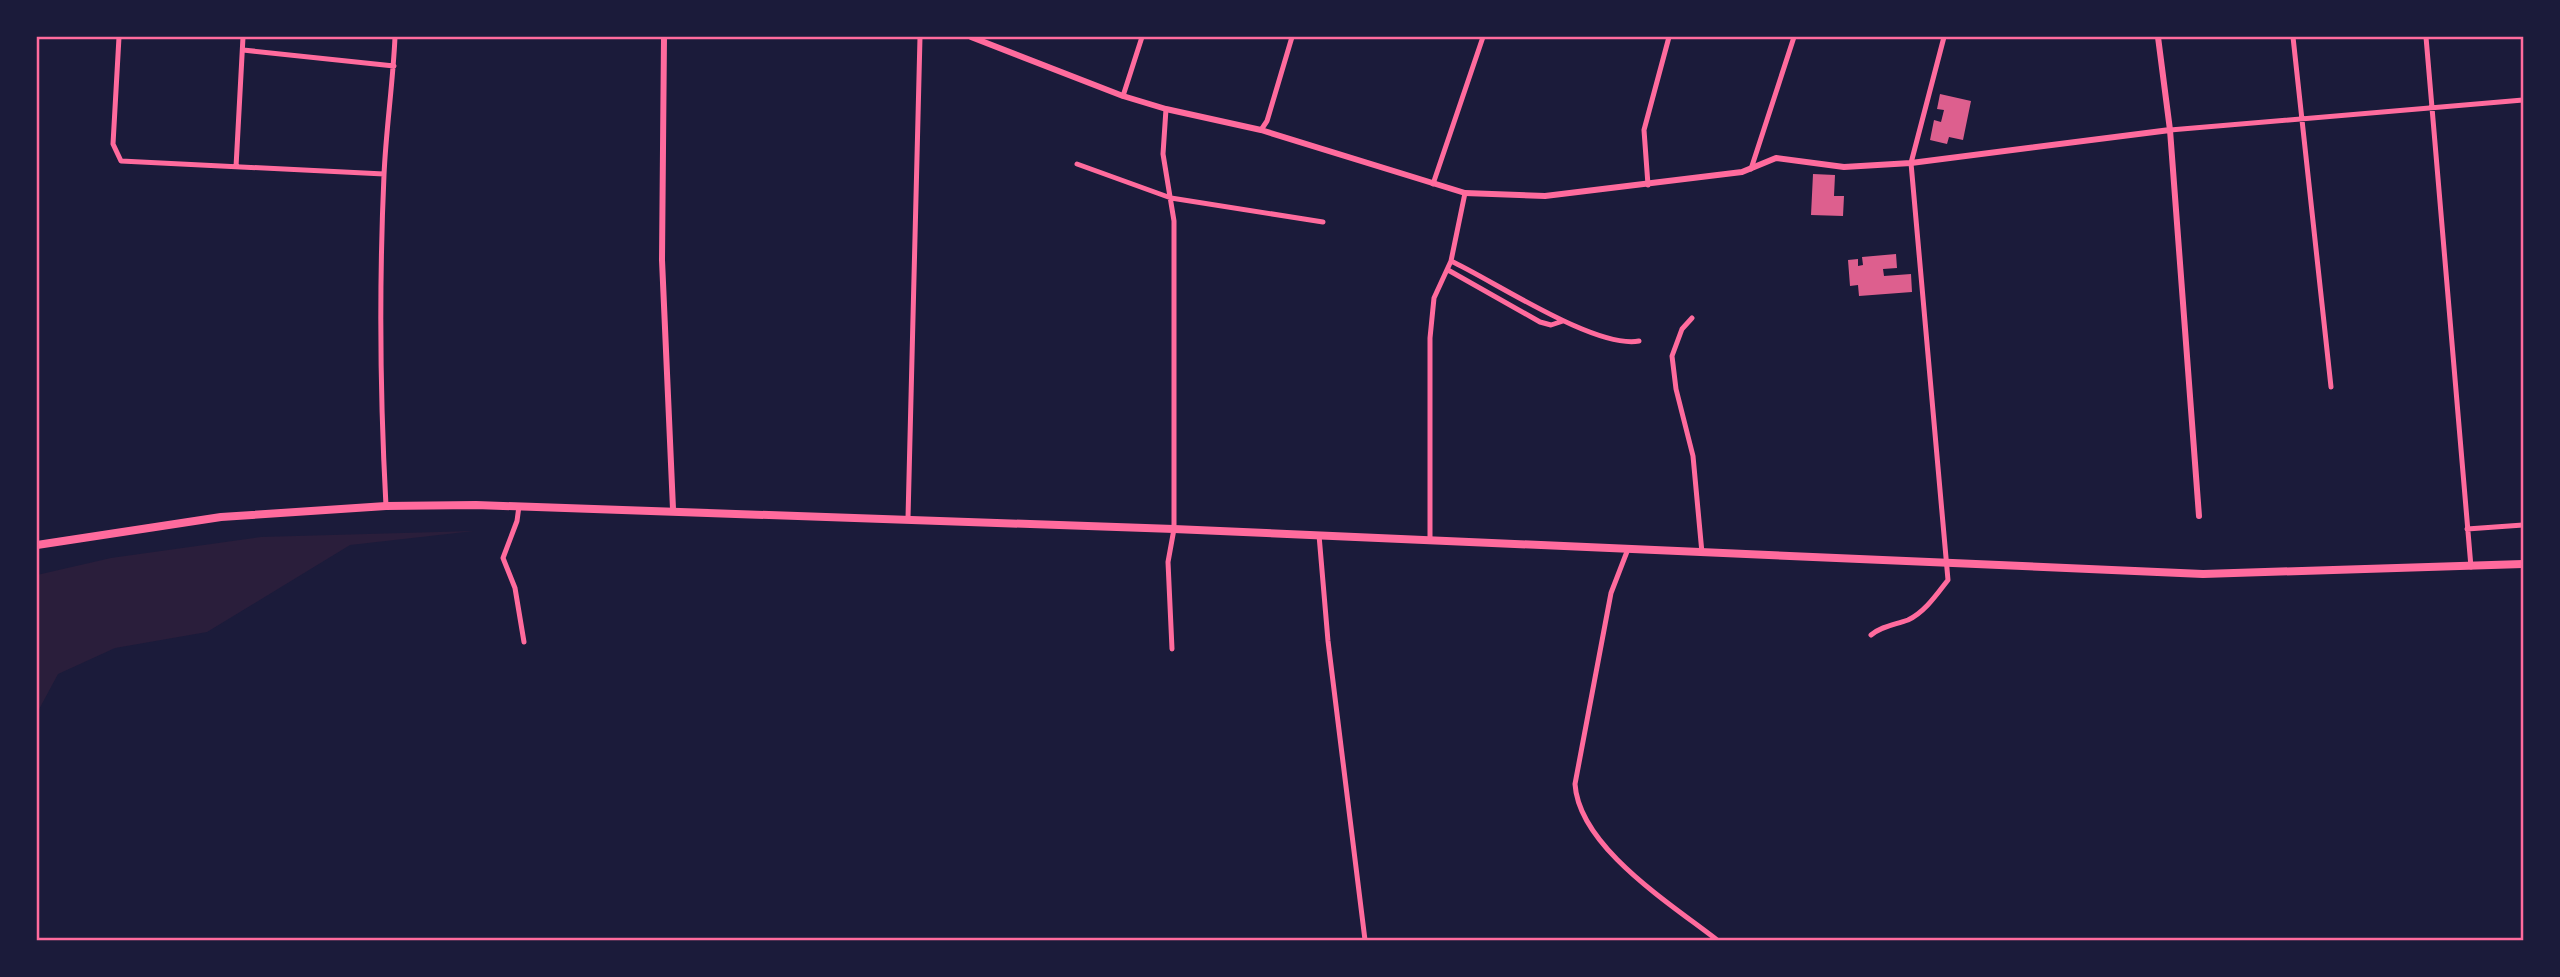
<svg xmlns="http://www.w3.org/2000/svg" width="2560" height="977" viewBox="0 0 2560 977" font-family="'Alegreya Sans',sans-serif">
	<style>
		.green { fill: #2a1e3b }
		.building { fill: #dd5f8e }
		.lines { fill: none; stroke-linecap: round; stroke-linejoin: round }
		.minor { stroke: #ff6b9d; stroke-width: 5 }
		.tertiary { stroke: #ff6b9d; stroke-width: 6 }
		.primary { stroke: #ff6b9d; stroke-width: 8 }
		.neatline { fill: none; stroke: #ff6b9d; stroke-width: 2.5 }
	</style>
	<rect width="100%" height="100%" fill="#1b1b3a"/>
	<path class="green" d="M474 531 350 545 207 632 115 648 58 674 37 713V575L111 558 261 537Z"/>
	<path class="building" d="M1940 94 1971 101 1963 140 1949 137 1947 144 1930 140 1934 120 1941 122 1944 110 1937 109Z
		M1813 174 1835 175 1834 196H1844L1843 216 1811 215Z
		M1896 254 1897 268 1883 269 1884 276 1911 274 1912 292 1859 296 1858 285 1850 286 1848 260 1858 259V266L1863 265 1862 257Z"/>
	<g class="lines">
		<path class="minor" d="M119 37 113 144 121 161 384 174
			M2293 37 2331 387
			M2426 37 2471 567
			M243 50 394 66
			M1123 96 1142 37
			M1166 109 1163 154 1174 221V529L1168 562 1172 649
			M1261 130 1267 121 1292 37
			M2170 130 2523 100
			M1077 164 1171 198 1323 222
			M236 167 243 37
			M1751 169 1794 37
			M1433 184 1483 37
			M1648 185 1644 130 1669 37
			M1451 261C1494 281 1595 349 1639 341
			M1448 270 1540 322 1551 325 1563 321
			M1692 318 1682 329 1672 356 1676 389 1693 456 1702 553
			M386 506C380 396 379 286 384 175 386 129 393 83 395 37
			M519 506 517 521 503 558 515 588 524 642
			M908 518 920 37
			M2467 529 2523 525
			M1319 535 1328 641 1365 940
			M1430 539V338L1434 298 1451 261 1465 193
			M1628 549 1611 593 1575 784C1579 847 1671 904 1717 940
			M1871 635C1882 626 1894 625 1908 620 1925 612 1937 594 1948 580L1911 163 1944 37"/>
		<path class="tertiary" d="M664 37 662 260 673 509
			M971 37 1123 96 1166 109 1261 130 1465 193 1545 196 1742 172 1776 158 1844 167 1911 163 2170 130
			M2158 37 2170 130 2199 516"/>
		<path class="primary" d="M37 545 221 517 386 506 476 505 1174 529 2203 574 2523 564"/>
	</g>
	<rect width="2560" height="977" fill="none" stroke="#1b1b3a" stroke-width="77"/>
	<rect x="38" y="38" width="2484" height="901" class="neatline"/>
</svg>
